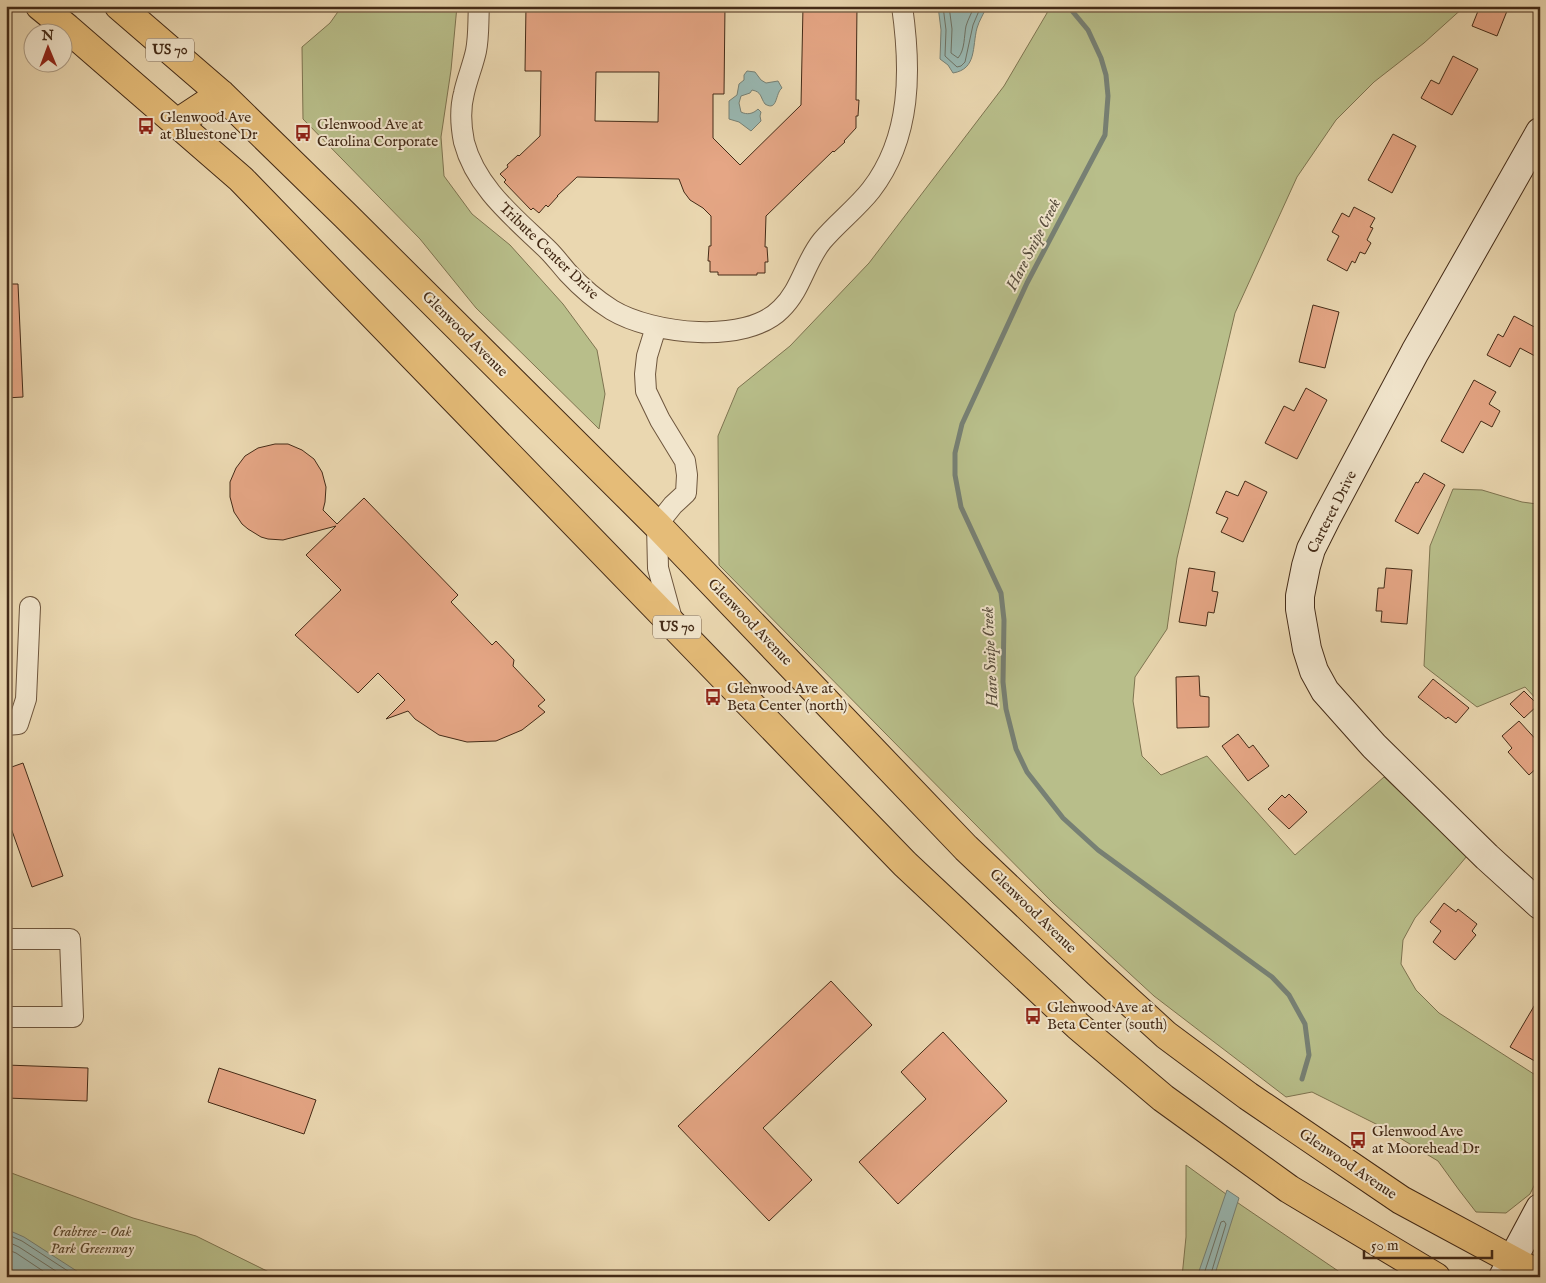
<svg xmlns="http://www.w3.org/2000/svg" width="1546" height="1283" viewBox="0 0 1546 1283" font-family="'IM FELL English',serif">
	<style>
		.green { fill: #b8be8a; stroke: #7e7450 }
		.water { fill: #99b8b2; stroke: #778074 }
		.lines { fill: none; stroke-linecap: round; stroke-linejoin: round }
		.shore { stroke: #6e7264; stroke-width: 1 }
		.stream { stroke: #778074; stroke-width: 5 }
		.building { fill: #e5a685; stroke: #442b17; fill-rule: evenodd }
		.street-casing { stroke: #6e563d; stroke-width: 22 }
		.secondary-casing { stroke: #442b17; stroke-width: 30 }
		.highway-casing { stroke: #442b17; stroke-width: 30 }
		.street { stroke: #f1e5cc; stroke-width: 20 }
		.secondary { stroke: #f1e5cc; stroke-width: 28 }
		.highway { stroke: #e5bc78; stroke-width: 28 }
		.labels { text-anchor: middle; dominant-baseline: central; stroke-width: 4; stroke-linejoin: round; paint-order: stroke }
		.shield { fill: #f1e5cc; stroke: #78634d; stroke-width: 1 }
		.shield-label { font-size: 14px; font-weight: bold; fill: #442b17 }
		.poi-label { font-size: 15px; fill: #442b17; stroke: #f1e5cc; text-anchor: start }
		.street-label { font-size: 15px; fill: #442b17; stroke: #f1e5cc }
		.park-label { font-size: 15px; font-style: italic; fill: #5b482e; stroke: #f1e5cc }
		.water-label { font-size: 16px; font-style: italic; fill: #594e3e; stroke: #f1e5cc }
	</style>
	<rect width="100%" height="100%" fill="#ead7b0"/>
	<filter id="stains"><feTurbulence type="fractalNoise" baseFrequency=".004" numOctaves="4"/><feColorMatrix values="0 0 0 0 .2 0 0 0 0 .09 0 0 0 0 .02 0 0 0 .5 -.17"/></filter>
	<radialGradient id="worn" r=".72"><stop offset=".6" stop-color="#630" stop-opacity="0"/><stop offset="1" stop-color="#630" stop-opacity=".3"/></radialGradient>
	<path class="green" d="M342 6H457L451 70 441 137 444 176 472 214 510 245 563 304 597 350 605 394 599 429 476 308 420 239 303 119 302 47 330 23Z
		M1049 6H1465L1424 43 1374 82 1336 120 1297 177 1235 313 1177 558 1167 629 1135 677 1133 701 1142 756 1161 775 1207 756 1295 855 1384 777 1467 856 1415 918 1403 940 1401 964 1416 990 1439 1013 1540 1078V1174L1530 1194 1506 1213 1476 1212 1459 1190 1438 1161 1380 1126 1312 1092 1286 1097 1154 996 1053 903 719 565 718 436 738 388 790 346 869 263 1004 86 1047 13Z
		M1453 489 1482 490 1522 502 1537 504 1540 500V703L1525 687 1477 707 1424 666 1430 546Z
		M1186 1165 1241 1205 1347 1277H1182L1186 1237Z
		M6 1171 133 1218 196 1236 273 1274 285 1277H87L6 1240Z"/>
	<path class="water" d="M938 6H987C984 13 979 21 977 28 972 47 977 69 953 73L948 65 940 59 941 30Z
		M747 71 755 72 761 80 766 83 778 81 782 88C775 93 778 112 765 104 760 97 762 92 752 90L750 93 741 96 739 103 741 112C747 115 753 114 758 109L761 112 760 116 761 121 751 131 739 122 729 119V101L737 95 739 84 744 80V75Z
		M1227 1190 1239 1198 1214 1277H1197Z
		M6 1229 24 1237 86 1277H9L6 1275Z"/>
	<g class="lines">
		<path class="shore" d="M943 6 946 30 945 56 957 67 961 66 965 62 973 25 981 6
			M949 6 952 29 951 53 958 58C965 50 964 36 966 26 968 19 972 13 974 6
			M6 1234 22 1241 77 1277
			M6 1241 19 1247 65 1277
			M6 1249 16 1253 52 1277
			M1203 1277 1221 1222 1224 1221 1226 1224 1210 1277"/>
		<path class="stream" d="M1068 6 1088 30 1101 58 1106 75 1108 96 1105 135 1027 283 962 424 955 453V475L961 507 1001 593 1004 620 1003 682 1006 709 1016 749 1027 772 1063 818 1098 850 1272 977 1289 995 1305 1024 1309 1055 1302 1079"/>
	</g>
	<path class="building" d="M526 6H725L724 94H713V138L740 165 801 105 803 6H857L856 100H859L858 116H856V128L844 141 845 142 834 152 833 151 766 216 765 247H767L768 262H765V273H757V275H718V272H710V261H708L709 246H711V216L703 208 690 200 684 192 679 179 577 177 557 196H558L548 207 546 205 539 213 533 208 531 210 504 182 506 180 500 174 508 167 507 165 518 155 519 156 540 136 541 71H525ZM596 72H659L658 122 595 121Z
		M1480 6H1509L1497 36 1472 26Z
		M1453 56 1478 69 1452 115 1421 98 1431 80 1439 84Z
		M1393 134 1416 146 1392 193 1368 180Z
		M1354 207 1375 218 1370 227 1373 228 1367 240 1371 243 1365 254 1360 252 1355 263 1352 261 1347 271 1327 260 1339 236 1332 232 1342 213 1349 217Z
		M6 284H18L23 397 6 398Z
		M1313 305 1339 312 1325 368 1299 362Z
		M1514 316 1540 330V346L1535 356 1520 348 1510 367 1487 355 1498 334 1503 337Z
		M1474 380 1496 392 1489 404 1500 411 1492 427 1481 421 1463 453 1441 441Z
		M1306 388 1327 400 1297 459 1265 443 1284 406 1294 411Z
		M275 444H288L302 450 314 459 322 472 326 487 325 502 323 510 337 524 364 498 458 595 451 602 492 645 496 641 514 660 513 666 545 700 538 706 545 712 522 730 496 741 467 742 439 735 415 719 408 711 386 719 405 700 378 673 358 693 295 635 341 590 306 555 336 526 283 540 268 539 261 537 248 529 242 524 234 512 230 497V482L236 468 245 456 258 448Z
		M1424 473 1445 485 1418 534 1395 521 1416 482 1418 483Z
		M1245 481 1267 492 1243 542 1221 532 1228 518 1216 513 1226 491 1238 496Z
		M1189 568 1215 572 1212 591 1218 592 1214 613 1208 612 1206 626 1179 622Z
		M1386 568 1412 570 1407 624 1381 622 1382 611H1376L1378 588H1384Z
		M1199 676 1200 696 1209 697V727L1177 728 1176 677Z
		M1433 679 1469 708 1456 723 1448 717 1446 719 1418 697Z
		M1524 691 1538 705 1524 718 1510 704Z
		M1519 721 1540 744V765L1529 775 1508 752 1512 748 1502 736Z
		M1238 734 1249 748 1253 745 1269 766 1248 781 1222 746Z
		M23 763 63 876 32 887 6 814V769Z
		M1289 794 1307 812 1289 829 1268 809 1282 795 1285 798Z
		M1444 903 1456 912 1458 909 1477 924 1472 931 1476 935 1455 960 1433 942 1441 931 1430 922Z
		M831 981 872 1025 763 1128 812 1180 769 1221 678 1126Z
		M1540 996V1064L1510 1047Z
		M943 1032 1007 1101 898 1204 859 1162 926 1099 901 1072Z
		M6 1065 88 1068 87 1101 6 1098Z
		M219 1068 316 1100 304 1134 208 1102Z"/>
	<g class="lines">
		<g class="street-casing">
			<path id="street" d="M479 6C478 21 479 36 476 51 473 65 467 79 464 93 460 108 461 127 464 142 476 188 515 218 548 250 555 257 561 265 568 273 581 287 596 300 612 310 652 334 746 345 781 309 801 290 805 262 822 241 837 223 857 208 871 190 912 137 911 69 902 6
				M656 327 647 356 645 374 646 391 660 420 685 461 687 475 686 493 673 505 657 525 658 568 673 623
				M6 725 18 724 26 699 30 607
				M6 939H70L73 1017H6"/>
		</g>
		<g class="secondary-casing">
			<path id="secondary" d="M1540 132 1415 352 1326 519 1311 549 1306 566 1300 596V609L1307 649 1314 671 1325 691 1374 746 1487 857 1540 905
				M1503 1277 1540 1208"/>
		</g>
		<g class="highway-casing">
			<path id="highway" d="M40 6 67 28 241 179 905 864 1078 1026 1163 1098 1289 1189 1436 1277
				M119 6 221 94 346 216 657 525 966 848 1098 973 1166 1035 1248 1096 1401 1200 1540 1275
				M177 123 221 94"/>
		</g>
		<use href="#street" class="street"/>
		<use href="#secondary" class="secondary"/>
		<use href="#highway" class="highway"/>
	</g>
	<defs>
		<g id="bus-bare" transform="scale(1.35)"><path d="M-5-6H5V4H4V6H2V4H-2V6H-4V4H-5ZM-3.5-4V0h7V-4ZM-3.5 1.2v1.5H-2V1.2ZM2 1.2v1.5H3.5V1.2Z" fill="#8f2418" stroke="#f1e5cc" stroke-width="2.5" paint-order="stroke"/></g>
	</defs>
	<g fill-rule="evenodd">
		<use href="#bus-bare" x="146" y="126"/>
		<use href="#bus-bare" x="303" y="133"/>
		<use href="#bus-bare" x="713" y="697"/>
		<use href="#bus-bare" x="1033" y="1016"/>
		<use href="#bus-bare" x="1358" y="1140"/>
	</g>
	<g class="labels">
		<g class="shield">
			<rect x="146" y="38.5" width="48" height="23" rx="4"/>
			<rect x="653" y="615.5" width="48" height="23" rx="4"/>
		</g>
		<g class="shield-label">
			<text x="170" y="50">US 70</text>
			<text x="677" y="627">US 70</text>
		</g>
		<g class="poi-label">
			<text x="160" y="117">Glenwood Ave<tspan x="160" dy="17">at Bluestone Dr</tspan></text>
			<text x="317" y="124">Glenwood Ave at<tspan x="317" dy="17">Carolina Corporate</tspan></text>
			<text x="727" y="688">Glenwood Ave at<tspan x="727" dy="17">Beta Center (north)</tspan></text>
			<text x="1047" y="1007">Glenwood Ave at<tspan x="1047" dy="17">Beta Center (south)</tspan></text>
			<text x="1372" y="1131">Glenwood Ave<tspan x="1372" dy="17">at Moorehead Dr</tspan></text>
		</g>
		<g class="street-label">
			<text transform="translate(549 251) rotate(44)">Tribute Center Drive</text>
			<text transform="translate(465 334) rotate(45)">Glenwood Avenue</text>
			<text transform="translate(1332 512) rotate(-63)">Carteret Drive</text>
			<text transform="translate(750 622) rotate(46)">Glenwood Avenue</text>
			<text transform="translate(1033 911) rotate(44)">Glenwood Avenue</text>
			<text transform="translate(1348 1164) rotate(34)">Glenwood Avenue</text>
		</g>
		<g class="park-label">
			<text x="92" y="1231">Crabtree - Oak<tspan x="92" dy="17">Park Greenway</tspan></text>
		</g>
		<g class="water-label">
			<text transform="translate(1034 245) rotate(-63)">Hare Snipe Creek</text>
			<text transform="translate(991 657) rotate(-93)">Hare Snipe Creek</text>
		</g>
	</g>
	<rect width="1546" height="1283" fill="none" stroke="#ead7b0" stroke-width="25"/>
	<rect x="8" y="8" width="1531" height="1268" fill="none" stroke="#442b17" stroke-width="2.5"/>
	<rect x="12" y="12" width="1521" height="1258" fill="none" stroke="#442b17"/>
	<g transform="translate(48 48) rotate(359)"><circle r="24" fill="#f1e5cc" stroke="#ac9b84"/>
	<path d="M0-4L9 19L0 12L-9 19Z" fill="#8f2418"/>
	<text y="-8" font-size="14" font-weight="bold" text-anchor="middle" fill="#442b17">N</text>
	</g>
	<path d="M1364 1250v8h128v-8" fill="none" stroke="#442b17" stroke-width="2.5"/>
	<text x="1371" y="1250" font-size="15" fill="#442b17" stroke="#f1e5cc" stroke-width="4" paint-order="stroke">50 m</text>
	<rect width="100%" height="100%" filter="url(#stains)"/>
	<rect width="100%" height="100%" fill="url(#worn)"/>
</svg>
